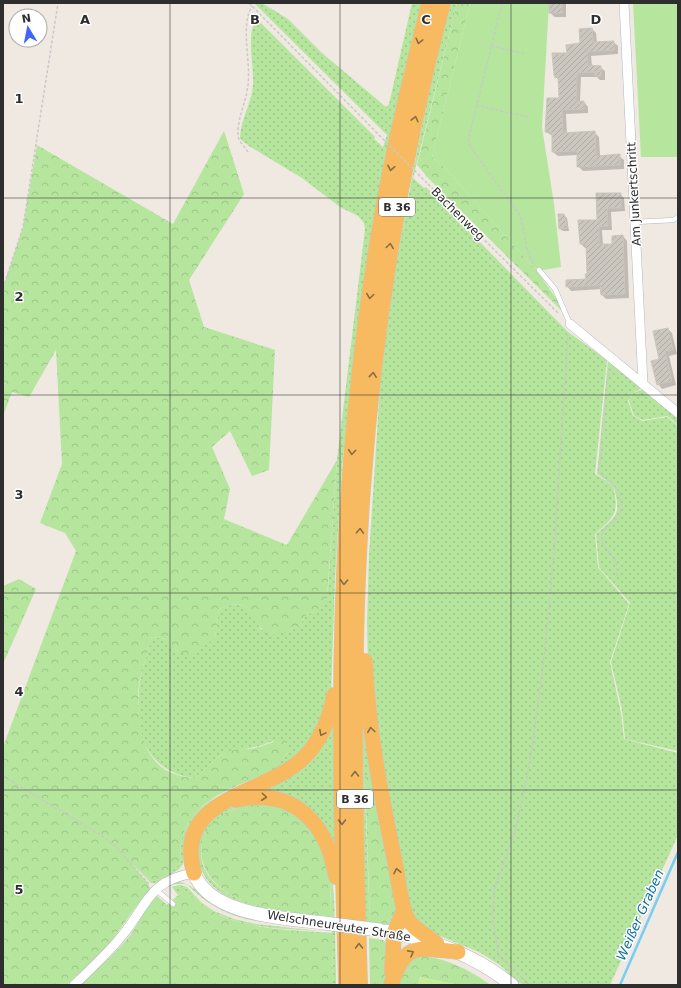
<svg xmlns="http://www.w3.org/2000/svg" width="681" height="988" viewBox="0 0 681 988" font-family="'DejaVu Sans',sans-serif">
	<style>
		.grass { fill: url(#grass-dots) }
		.forest { fill: url(#forest-crowns) }
		.park { fill: #b6e59e }
		.pitch { fill: #c9ec9a }
		.shadow { fill: #0003 }
		.lines { fill: none; stroke-linecap: round; stroke-linejoin: round }
		.stream { stroke: #75cff0; stroke-width: 2.5 }
		.building { fill: url(#building-hatch); stroke: #cbc5ba }
		.service-casing { stroke: #b4b7c1; stroke-width: 5.5 }
		.minor-casing { stroke: #b4b7c1; stroke-width: 10 }
		.secondary-casing { stroke: #b4b7c1; stroke-width: 14 }
		.trunk-casing { stroke: #c9c9c9; stroke-width: 16 }
		.path { stroke: #c9c9c9; stroke-width: 1.5; stroke-dasharray: 3 2; stroke-linecap: butt }
		.service { stroke: #fff; stroke-width: 4.5 }
		.minor { stroke: #fff; stroke-width: 9 }
		.secondary { stroke: #fff; stroke-width: 13 }
		.trunk { stroke: #f8ba60; stroke-width: 15 }
		.secondary-bridge-casing { stroke: #b4b7c1; stroke-width: 14; stroke-linecap: butt }
		.path-bridge { stroke: #c9c9c9; stroke-width: 1.5; stroke-dasharray: 3 2; stroke-linecap: butt }
		.secondary-bridge { stroke: #fff; stroke-width: 13 }
		.oneway { stroke: #896d44 }
		.grid { fill: none; stroke: #2e2e2e; stroke-width: 1; stroke-opacity: 0.55 }
		.labels { text-anchor: middle; dominant-baseline: central; stroke-width: 3; stroke-linejoin: round; paint-order: stroke }
		.shield { fill: #fff; stroke: #6d6d6d; stroke-width: 1 }
		.shield-label { font-size: 11px; font-weight: bold; fill: #2e2e2e }
		.street-label { font-size: 12px; fill: #2e2e2e; stroke: #fff }
		.water-label { font-size: 13px; font-style: italic; fill: #0d6fa3; stroke: #fff }
		.grid-label { font-size: 13px; text-anchor: middle; font-weight: bold; fill: #2e2e2e; stroke: #fff; stroke-width: 3; stroke-linejoin: round; paint-order: stroke }
	</style>
	<defs>
		<pattern id="grass-dots" width="8" height="8" patternUnits="userSpaceOnUse"><rect width="8" height="8" fill="#b6e59e"/><path d="M2 2h.1M6 6h.1" fill="none" stroke="#9dc588" stroke-width="1.8" stroke-linecap="round"/></pattern>
		<pattern id="forest-crowns" width="20" height="18" patternUnits="userSpaceOnUse"><rect width="20" height="18" fill="#b6e59e"/><path d="M2 6a3 3 0 1 1 6 0M12 15a3 3 0 1 1 6 0" fill="none" stroke="#9dc588"/></pattern>
		<pattern id="building-hatch" width="6" height="6" patternUnits="userSpaceOnUse"><rect width="6" height="6" fill="#cbc7bf"/><path d="M-1 1l2-2M0 6l6-6M5 7l2-2" fill="none" stroke="#afaba4"/></pattern>
	</defs>
	<rect width="100%" height="100%" fill="#efe9e1"/>
	<path class="grass" d="M254 3H262L288 19 322 53 386 107 389 104 412 3H421L385 157 360 308 342 466 335 578 331 694 310 747 189 827 184 843 183 864 178 870 156 883H151L129 861 151 881C159 881 176 870 180 863 181 855 179 847 182 839 193 798 228 795 260 777 271 771 279 762 288 753L273 741 260 746 223 753 195 778C147 773 135 733 139 690 140 672 147 654 152 637L167 639 179 652 215 638 219 609C244 598 250 608 261 630L289 632 300 625 305 616 324 605 328 589 337 460 365 229 364 223 358 216 340 207 302 178 249 146 240 139C240 120 252 103 253 85 254 62 246 38 256 18L375 137 374 139 383 147 387 135Z
		M451 3H457L413 178 424 188 426 187 568 332 607 360 595 474 613 485C619 513 616 516 595 534L598 567 629 604 610 662 621 713 624 739 678 753V835L610 985H523L517 981 500 965 479 952 418 927 402 880 368 666 367 622 369 556 381 371 393 280 427 98Z
		M608 361 641 388 633 393 628 401 633 416 643 421 667 417 678 426V751L625 739 622 710 611 662 630 603 599 567 596 534C619 515 621 513 613 484L597 474Z
		M643 389 678 418V425L667 416 643 420 634 416 629 401 633 393Z
		M362 688 399 900 391 925 383 927V924L392 917 366 775 365 795 370 922 365 921Z
		M334 718 335 853 268 794 259 788 275 780Z
		M263 800C330 809 334 869 335 924 335 944 336 965 336 985H333C333 963 332 940 331 918 331 891 332 863 319 838 314 829 304 821 295 816 232 774 157 855 233 896 258 909 291 910 319 915L317 917C286 912 239 909 215 888 193 870 192 837 212 818 226 805 246 801 263 800Z
		M176 882C193 881 205 902 220 909 246 921 277 922 305 926 257 922 224 922 188 885L184 884H171Z
		M179 885 187 887 202 903 214 911 234 919 256 924 319 931C285 929 245 929 214 912 202 906 195 896 184 890L178 895 172 887Z"/>
	<path class="forest" d="M457 3H470L432 157 444 167 537 271 560 304 563 312 425 175V174L417 165Z
		M224 131 244 194 189 280 204 327 275 350 269 470 252 476 230 431 212 447 230 489 224 519 287 545 337 460 327 598 325 605 305 616 300 625 289 632 268 635C248 620 254 594 219 609L215 638 189 657 179 652 167 639 152 637C148 651 143 665 140 679 135 701 139 744 156 762 166 773 181 777 195 778L223 753C234 748 247 750 259 747 268 744 274 741 284 740L290 750 279 763 277 769C242 785 193 796 182 839 179 847 181 855 180 863 176 870 159 881 151 881L131 863 147 882 151 890 143 897 107 947 67 985H3V747L76 551 65 533 40 523 62 464 56 350 29 397 12 392 3 416V288L23 227 37 145 173 224Z
		M19 579 36 589 3 664V586Z
		M370 773 388 856 396 907 394 915 383 924 370 922 365 777Z
		M257 804 270 805 287 810 313 829 330 873 331 917C301 912 259 910 233 896 178 865 200 808 257 804Z
		M184 890C195 896 202 906 214 912 246 930 295 930 332 933L333 985H79C96 970 113 956 127 939 138 926 144 909 157 896L167 905Z
		M369 938 383 940 386 943 387 951 385 985H370Z
		M417 956C443 956 470 970 491 985H459L420 977 418 985H399L403 967Z"/>
	<path class="park" d="M470 3H549L542 127 554 204 561 267 537 271 444 167 432 157Z
		M633 3H678V157H641Z"/>
	<path class="pitch" d="M420 977 459 985H418Z"/>
	<path class="shadow" d="M550 3H566V17H555L550 13Z
		M592 29 596 33 597 43 613 42 618 46V54L591 56 592 66 600 67 605 71V80H600L597 77H581L580 102H584L588 107V113L566 114 567 134 594 132 599 137 600 156H619L624 160V169L583 171 578 166V155L558 156 553 152V136L546 132 548 99H560L559 80 556 77 568 53 581 43Z
		M597 194H620L624 198 625 211 611 212 612 230H602L603 245 613 244 623 236 627 241 629 298 606 299 602 295V289L571 291 567 286 587 280 588 275 587 248H585L581 244 598 221Z
		M564 215 567 218 569 231H563L560 229Z
		M668 329 672 333 677 354 669 356 676 385 662 389 658 384 660 360Z"/>
	<g class="lines">
		<path class="stream" d="M620 985 678 852"/>
	</g>
	<path class="building" d="M549 3H562V13H549Z
		M592 28 593 42 614 41V50L587 52 588 65 601 66V76H595V72L577 73 576 102 584 101V109L562 110 563 133 595 131 596 156 620 154V165L577 167V151L552 152V132H545L547 98H559L558 77 555 78 554 75 552 53H567L566 45 580 43 579 29Z
		M596 193H621V208H607L608 226 599 227V244H612V236L623 235 625 294 601 295 600 285 566 287V280L586 279 585 274H587L586 244H580L578 220H597Z
		M558 214H564L567 228 559 229Z
		M668 328 673 350 665 351 672 381 657 385 651 361 659 359 653 331Z"/>
	<g class="lines">
		<g class="service-casing">
			<path id="service" d="M635 222 673 220 678 217
				M539 270 555 289 570 324
				M155 889 173 904"/>
		</g>
		<g class="minor-casing">
			<path id="minor" d="M624 3 643 384
				M570 324 678 413
				M74 985C91 969 107 954 121 937 148 905 147 881 194 873"/>
		</g>
		<g class="secondary-casing">
			<path id="secondary" d="M194 873C210 916 285 918 324 923
				M385 931C431 939 475 955 512 985"/>
		</g>
		<g class="trunk-casing">
			<path id="trunk" d="M365 661C368 729 381 795 395 862 398 877 401 906 407 918 414 930 427 935 437 944
				M236 800C294 787 327 823 336 877
				M194 873C173 798 260 796 300 761 320 744 329 721 334 695
				M392 972 394 933 404 910
				M346 985C344 896 340 806 341 717 341 541 354 364 386 192 398 129 413 66 429 3
				M360 985C355 819 351 654 363 488 375 324 401 162 443 3
				M391 985C405 941 418 948 458 952"/>
		</g>
		<path class="path" d="M249 3 379 135
			M502 3 468 141 471 148 519 214C527 232 522 248 535 265
			M492 46 526 54
			M476 105 527 117
			M248 152C245 147 239 142 238 136 237 118 246 103 248 85 251 61 240 26 252 6
			M428 184 558 313
			M3 288 23 227 58 3
			M609 368 599 471C603 482 619 482 621 499 624 523 605 522 602 536 600 548 615 554 617 566 617 570 617 574 617 578
			M3 776 104 837 117 848 149 884
			M529 985 512 967 499 957 493 920 494 890 515 831 526 782 533 742 545 649 554 551 568 334"/>
		<use href="#service" class="service"/>
		<use href="#minor" class="minor"/>
		<use href="#secondary" class="secondary"/>
		<use href="#trunk" class="trunk"/>
		<g class="secondary-bridge-casing">
			<path id="secondary-bridge" d="M324 923 379 930"/>
		</g>
		<path class="path-bridge" d="M379 135 428 184"/>
		<use href="#secondary-bridge" class="secondary-bridge"/>
	</g>
	<defs><path id="oneway-chevron" d="M-2-3.5L2.5 0L-2 3.5" fill="none" stroke-width="1.6" stroke-linecap="round" stroke-linejoin="round"/></defs>
	<g class="oneway">
		<use href="#oneway-chevron" transform="translate(419 41) rotate(104)"/>
		<use href="#oneway-chevron" transform="translate(415 119) rotate(-77)"/>
		<use href="#oneway-chevron" transform="translate(391 168) rotate(101)"/>
		<use href="#oneway-chevron" transform="translate(390 246) rotate(-82)"/>
		<use href="#oneway-chevron" transform="translate(370 296) rotate(98)"/>
		<use href="#oneway-chevron" transform="translate(373 375) rotate(-84)"/>
		<use href="#oneway-chevron" transform="translate(352 452) rotate(95)"/>
		<use href="#oneway-chevron" transform="translate(360 531) rotate(-87)"/>
		<use href="#oneway-chevron" transform="translate(344 582) rotate(92)"/>
		<use href="#oneway-chevron" transform="translate(371 730) rotate(-97)"/>
		<use href="#oneway-chevron" transform="translate(322 733) rotate(118)"/>
		<use href="#oneway-chevron" transform="translate(355 774) rotate(-90)"/>
		<use href="#oneway-chevron" transform="translate(264 797) rotate(6)"/>
		<use href="#oneway-chevron" transform="translate(342 822) rotate(89)"/>
		<use href="#oneway-chevron" transform="translate(397 871) rotate(-102)"/>
		<use href="#oneway-chevron" transform="translate(359 946) rotate(-91)"/>
		<use href="#oneway-chevron" transform="translate(411 953) rotate(-28)"/>
	</g>
	<path class="grid" d="M170 3V985M340 3V985M511 3V985M3 198H678M3 395H678M3 593H678M3 790H678"/>
	<g class="labels">
		<g class="shield">
			<rect x="379" y="198" width="36" height="18" rx="3"/>
			<rect x="337" y="790" width="36" height="18" rx="3"/>
		</g>
		<g class="shield-label">
			<text x="397" y="207">B 36</text>
			<text x="355" y="799">B 36</text>
		</g>
		<g class="street-label">
			<text transform="translate(634 194) rotate(-93)">Am Junkertschritt</text>
			<text transform="translate(458 214) rotate(45)">Bachenweg</text>
			<text transform="translate(339 926) rotate(9)">Welschneureuter Straße</text>
		</g>
		<g class="water-label">
			<text transform="translate(640 915) rotate(-66)">Weißer Graben</text>
		</g>
	</g>
	<g class="grid-label">
		<text x="85" y="24">A</text>
		<text x="255" y="24">B</text>
		<text x="426" y="24">C</text>
		<text x="596" y="24">D</text>
		<text x="19" y="103">1</text>
		<text x="19" y="301">2</text>
		<text x="19" y="499">3</text>
		<text x="19" y="696">4</text>
		<text x="19" y="894">5</text>
	</g>
	<rect width="681" height="988" fill="none" stroke="#2e2e2e" stroke-width="8"/>
	<g transform="translate(28 28) rotate(350)"><circle r="19" fill="#ffffff" stroke="#ababab"/>
	<path d="M0-3L7 15L0 10L-7 15Z" fill="#4264fb"/>
	<text y="-6" font-size="11" font-weight="bold" text-anchor="middle" fill="#2e2e2e">N</text>
	</g>
</svg>
